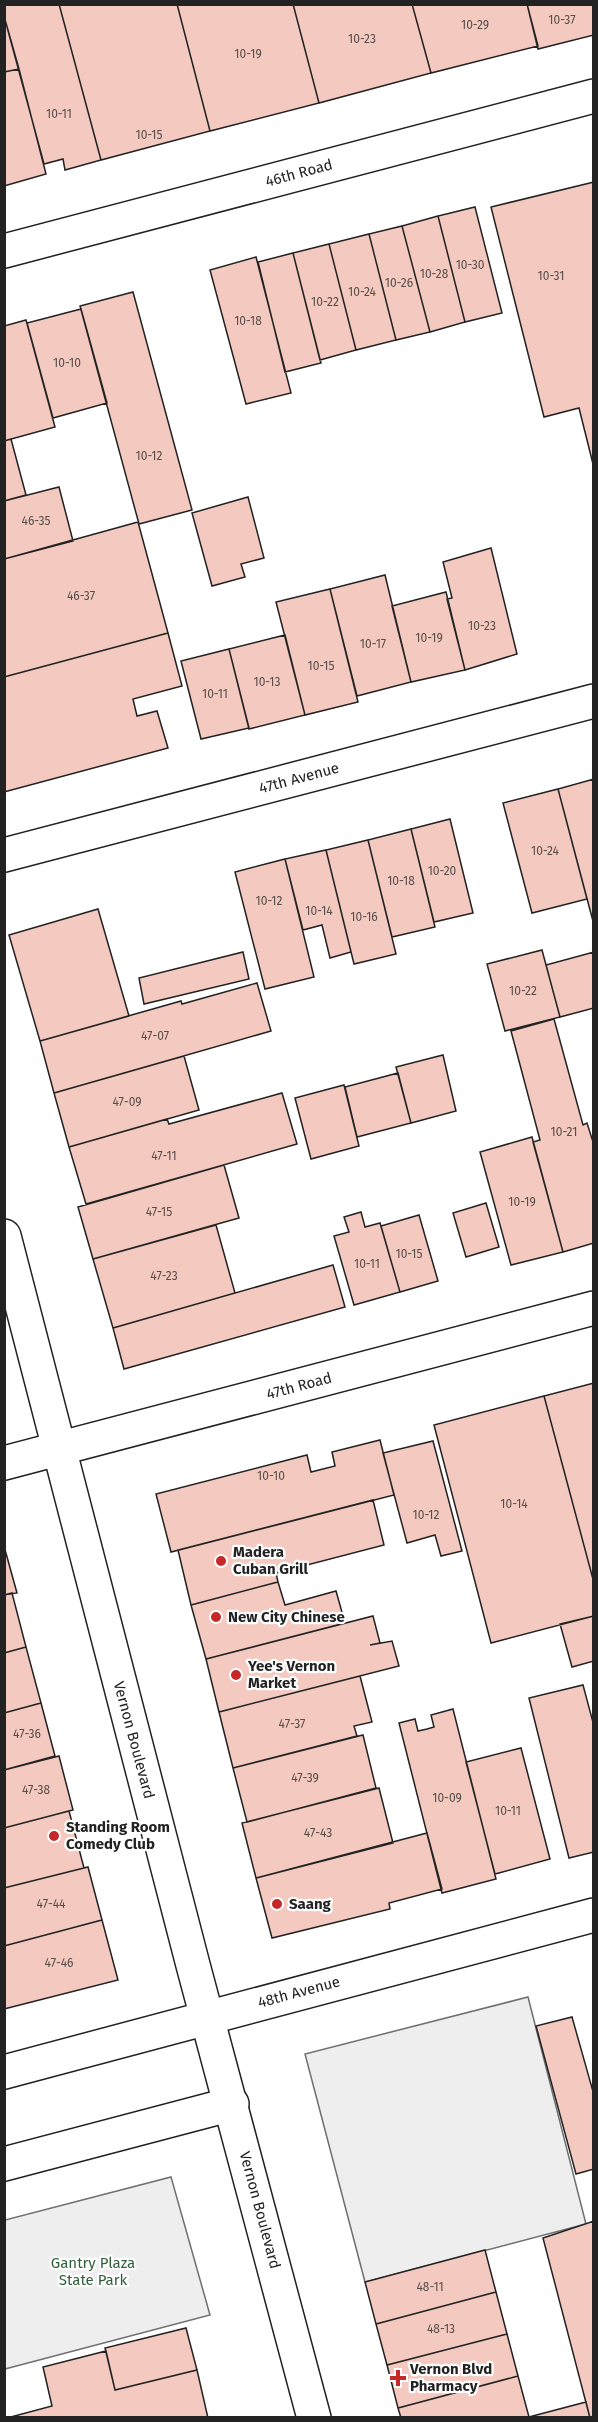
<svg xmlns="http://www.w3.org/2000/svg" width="598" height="2422" viewBox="0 0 598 2422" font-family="'Fira Sans',sans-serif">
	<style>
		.green { fill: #eee; stroke: #6f6f6f; stroke-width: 1.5 }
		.building { fill: #f3c9c0; stroke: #222; stroke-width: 1.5 }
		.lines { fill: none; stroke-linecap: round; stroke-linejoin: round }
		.minor-casing { stroke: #222; stroke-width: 36 }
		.major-casing { stroke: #222; stroke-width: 36 }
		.minor { stroke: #fff; stroke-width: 33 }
		.major { stroke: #fff; stroke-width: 33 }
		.poi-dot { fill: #c62828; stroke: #fff; stroke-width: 2 }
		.labels { text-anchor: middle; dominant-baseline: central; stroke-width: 4.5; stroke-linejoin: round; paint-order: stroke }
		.number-label { font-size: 12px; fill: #564c4a }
		.street-label { font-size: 15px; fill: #222; stroke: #fff }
		.poi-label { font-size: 15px; font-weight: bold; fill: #222; stroke: #fff; text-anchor: start }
		.park-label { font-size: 15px; fill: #2f5e38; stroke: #fff }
	</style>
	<rect width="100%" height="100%" fill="#fff"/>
	<path class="green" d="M528 1997 586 2224 365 2282 305 2054Z
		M171 2177 210 2315 5 2369V2220Z"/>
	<path class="building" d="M4 4H59L101 160 65 170 63 159 44 164 4 16Z
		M59 4H177L210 131 101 160Z
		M177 4H293L319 103 210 131Z
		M293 4H412L431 73 319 103Z
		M412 4H527L538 46 431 73Z
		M527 4H594V35L538 49Z
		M4 16 19 69 4 72Z
		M19 69 46 174 4 186V72Z
		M594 182V468L579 408 544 417 491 207Z
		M475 207 502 313 465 322 438 216Z
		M438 216 465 322 430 332 402 226Z
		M402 226 430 332 396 340 369 234Z
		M369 234 396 340 356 350 329 244Z
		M329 244 356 350 320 360 293 253Z
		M293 253 321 363 285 372 258 262Z
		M256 257 291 393 246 404 210 270Z
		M133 292 192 510 139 524 80 306Z
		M81 309 107 403 53 418 27 323Z
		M26 320 55 427 4 441V326Z
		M11 439 26 495 4 501V441Z
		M59 487 73 541 4 559V501Z
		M248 497 264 558 241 564 245 577 212 586 192 513Z
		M138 522 168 633 4 677V559Z
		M491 548 517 654 465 670 447 599 452 598 443 562Z
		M385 575 411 682 357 696 330 589Z
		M330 589 358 702 305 715 276 602Z
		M446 592 465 670 411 682 392 606Z
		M168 633 182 686 133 699 137 716 157 711 168 748 4 792V677Z
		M285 635 305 715 249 729 229 649Z
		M229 649 249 728 201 739 181 661Z
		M594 779V925L558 789Z
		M558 789 587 899 532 913 503 803Z
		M450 819 473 913 434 922 411 829Z
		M411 829 435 927 392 937 368 840Z
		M368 840 396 954 354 964 326 850Z
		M326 850 351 952 330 958 322 925 303 930 285 859Z
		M285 859 314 977 265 989 235 872Z
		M98 909 129 1016 40 1041 9 935Z
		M542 950 560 1017 505 1031 487 964Z
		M243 952 249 979 144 1004 139 978Z
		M594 952V1008L560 1017 546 965Z
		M257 983 271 1031 54 1093 40 1041 181 1001 182 1004Z
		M554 1019 583 1125 587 1123 594 1145V1243L563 1252 533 1142 540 1140 511 1031Z
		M443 1055 456 1111 411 1123 396 1067Z
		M184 1056 199 1110 69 1147 54 1093Z
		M398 1073 411 1123 357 1137 345 1087Z
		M344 1085 359 1146 311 1159 295 1098Z
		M282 1093 297 1144 86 1204 69 1147 167 1119 169 1124Z
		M532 1137 563 1252 511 1265 480 1152Z
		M224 1165 239 1218 93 1259 78 1207Z
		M486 1203 499 1247 466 1257 453 1213Z
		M361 1212 365 1227 380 1223 400 1292 354 1305 334 1236 349 1232 344 1217Z
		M419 1215 438 1281 400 1292 381 1226Z
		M216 1225 235 1293 113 1328 93 1259Z
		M333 1265 345 1307 124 1369 113 1328Z
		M594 1383V1583L544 1396Z
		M544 1396 594 1583V1616L491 1643 434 1425Z
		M380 1440 394 1495 171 1552 156 1494 307 1455 311 1472 335 1466 332 1452Z
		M433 1441 462 1551 441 1556 435 1535 407 1543 383 1453Z
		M373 1500 384 1545 276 1573 278 1582 191 1605 178 1550Z
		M4 1546 17 1593 4 1595Z
		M278 1582 285 1605 336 1591 345 1623 206 1659 191 1605Z
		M12 1593 26 1647 4 1653V1595Z
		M373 1616 380 1643 370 1645 392 1641 399 1666 219 1712 206 1659Z
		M594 1616V1661L572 1667 560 1624Z
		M26 1647 41 1703 4 1713V1653Z
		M360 1676 372 1722 354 1726 357 1736 233 1768 219 1712Z
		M583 1685 594 1726V1852L569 1858 529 1698Z
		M41 1703 55 1756 4 1770V1713Z
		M453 1709 496 1879 442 1893 399 1723 415 1719 418 1731 427 1729 434 1727 431 1715Z
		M363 1735 376 1788 247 1822 233 1768Z
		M521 1748 550 1859 495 1874 466 1762Z
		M59 1756 73 1810 4 1828V1770Z
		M379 1788 393 1843 256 1878 242 1823Z
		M69 1811 84 1868 4 1888V1828Z
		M427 1833 442 1889 389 1903 390 1909 272 1938 256 1878Z
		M88 1867 102 1920 4 1946V1888Z
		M102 1920 118 1980 4 2009V1946Z
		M572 2017 594 2095V2169L576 2174 536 2026Z
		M594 2221V2418H590L543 2238Z
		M485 2250 496 2292 376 2324 365 2282Z
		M496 2292 507 2334 387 2365 376 2324Z
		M186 2328 197 2370 115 2390 105 2348Z
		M507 2334 518 2376 398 2408 387 2365Z
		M106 2351 115 2390 197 2370 208 2418H7L52 2406 43 2367Z
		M518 2376 529 2417 401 2418 398 2408Z
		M586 2402 590 2418H527L529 2417Z"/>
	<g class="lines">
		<g class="minor-casing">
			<path id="minor" d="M4 251 594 96
				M4 855 594 701
				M4 1463 594 1308
				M4 2072 594 1915
				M4 2164 232 2104"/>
		</g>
		<g class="major-casing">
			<path id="major" d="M4 1236 193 1965 314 2418"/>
		</g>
		<use href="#minor" class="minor"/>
		<use href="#major" class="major"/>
	</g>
	<g class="poi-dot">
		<circle cx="221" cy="1561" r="6"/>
		<circle cx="216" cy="1617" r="6"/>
		<circle cx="236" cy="1675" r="6"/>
		<circle cx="54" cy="1836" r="6"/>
		<circle cx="277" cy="1904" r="6"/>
		<path d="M395 2369h6v6h6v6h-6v6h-6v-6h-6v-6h6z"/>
	</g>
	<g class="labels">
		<g class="number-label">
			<text x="562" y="20">10-37</text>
			<text x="475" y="25">10-29</text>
			<text x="362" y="39">10-23</text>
			<text x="248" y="54">10-19</text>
			<text x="59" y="114">10-11</text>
			<text x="149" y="135">10-15</text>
			<text x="470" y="265">10-30</text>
			<text x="434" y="274">10-28</text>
			<text x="551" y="276">10-31</text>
			<text x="399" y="283">10-26</text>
			<text x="362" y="292">10-24</text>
			<text x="325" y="302">10-22</text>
			<text x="248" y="321">10-18</text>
			<text x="67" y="363">10-10</text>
			<text x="149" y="456">10-12</text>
			<text x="36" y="521">46-35</text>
			<text x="81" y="596">46-37</text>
			<text x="482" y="626">10-23</text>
			<text x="429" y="638">10-19</text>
			<text x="373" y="644">10-17</text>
			<text x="321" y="666">10-15</text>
			<text x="267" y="682">10-13</text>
			<text x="215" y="694">10-11</text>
			<text x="545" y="851">10-24</text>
			<text x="442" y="871">10-20</text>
			<text x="401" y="881">10-18</text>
			<text x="269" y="901">10-12</text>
			<text x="319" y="911">10-14</text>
			<text x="364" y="917">10-16</text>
			<text x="523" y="991">10-22</text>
			<text x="155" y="1036">47-07</text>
			<text x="127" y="1102">47-09</text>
			<text x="564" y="1132">10-21</text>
			<text x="164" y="1156">47-11</text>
			<text x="522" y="1202">10-19</text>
			<text x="159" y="1212">47-15</text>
			<text x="409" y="1254">10-15</text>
			<text x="367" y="1264">10-11</text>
			<text x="164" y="1276">47-23</text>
			<text x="271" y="1476">10-10</text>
			<text x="514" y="1504">10-14</text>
			<text x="426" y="1515">10-12</text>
			<text x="292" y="1724">47-37</text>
			<text x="27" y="1734">47-36</text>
			<text x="305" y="1778">47-39</text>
			<text x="36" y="1790">47-38</text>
			<text x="447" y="1798">10-09</text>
			<text x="508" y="1811">10-11</text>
			<text x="318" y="1833">47-43</text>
			<text x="51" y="1904">47-44</text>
			<text x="59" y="1963">47-46</text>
			<text x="430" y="2287">48-11</text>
			<text x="441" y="2329">48-13</text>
		</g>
		<g class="street-label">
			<text transform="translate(299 173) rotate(-15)">46th Road</text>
			<text transform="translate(299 778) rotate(-15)">47th Avenue</text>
			<text transform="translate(299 1386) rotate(-15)">47th Road</text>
			<text transform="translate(134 1740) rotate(75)">Vernon Boulevard</text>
			<text transform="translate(299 1992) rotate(-15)">48th Avenue</text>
			<text transform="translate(260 2210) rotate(75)">Vernon Boulevard</text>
		</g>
		<g class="poi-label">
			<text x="233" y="1552">Madera<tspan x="233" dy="17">Cuban Grill</tspan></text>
			<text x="228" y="1617">New City Chinese</text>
			<text x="248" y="1666">Yee's Vernon<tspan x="248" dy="17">Market</tspan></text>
			<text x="66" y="1827">Standing Room<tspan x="66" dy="17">Comedy Club</tspan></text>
			<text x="289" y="1904">Saang</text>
			<text x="410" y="2369">Vernon Blvd<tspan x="410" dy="17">Pharmacy</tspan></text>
		</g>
		<g class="park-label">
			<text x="93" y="2263">Gantry Plaza<tspan x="93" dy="17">State Park</tspan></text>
		</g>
	</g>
	<rect width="598" height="2422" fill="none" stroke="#222222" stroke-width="12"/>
</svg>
